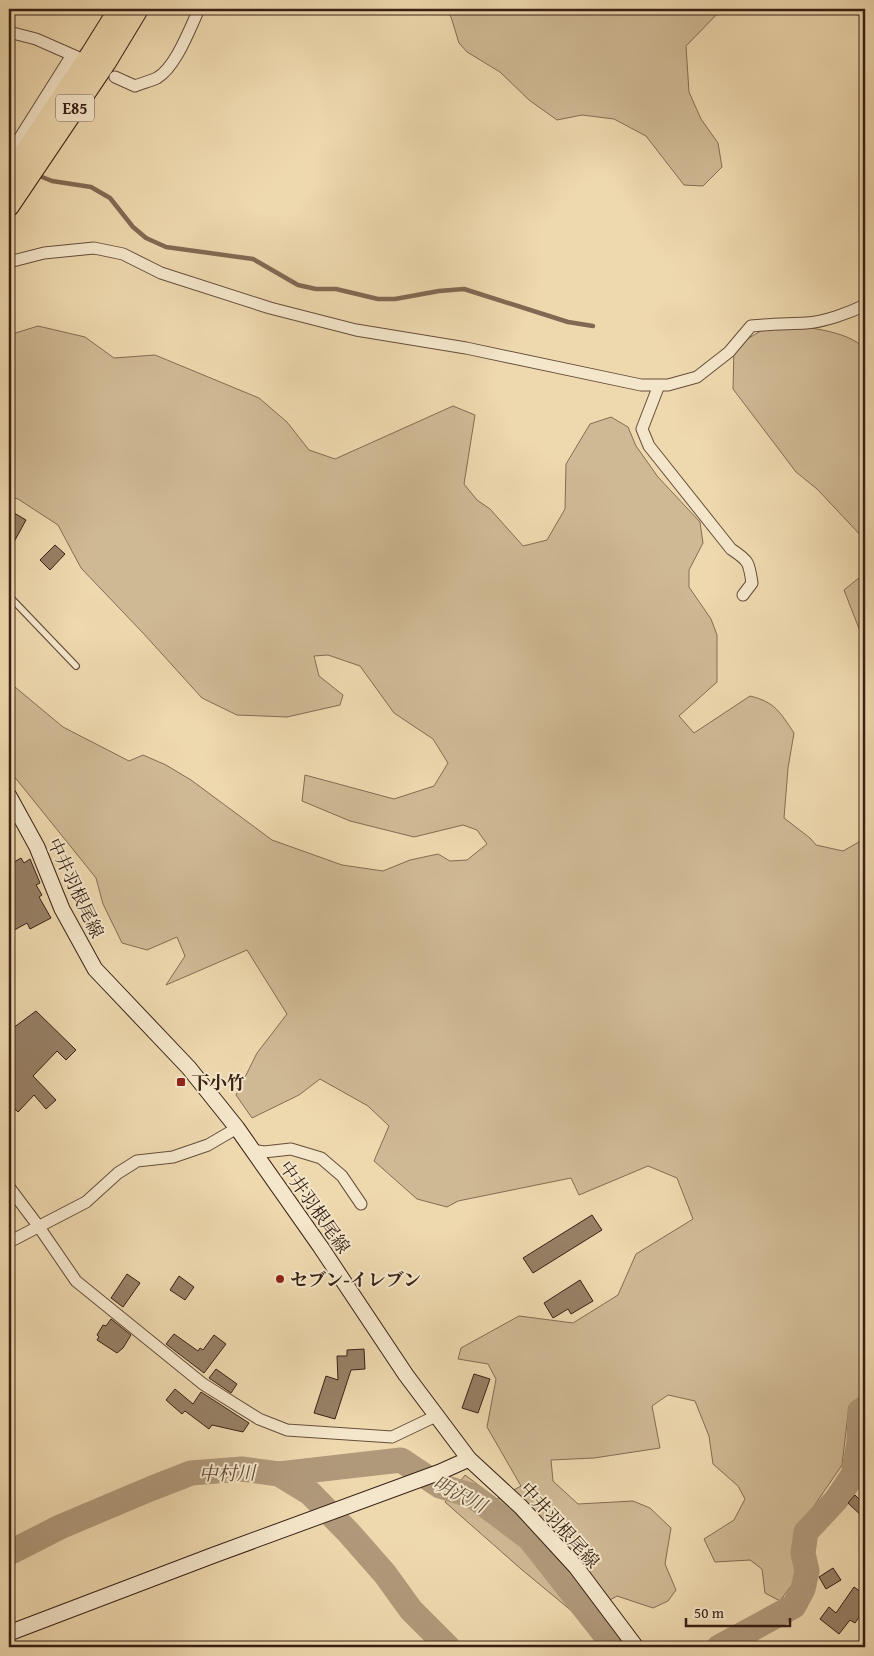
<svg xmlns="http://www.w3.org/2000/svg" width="874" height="1656" viewBox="0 0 874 1656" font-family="'Gentium Book Plus','Noto Serif JP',serif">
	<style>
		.green { fill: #cfb994; stroke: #846c54 }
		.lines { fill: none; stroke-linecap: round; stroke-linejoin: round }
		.stream { stroke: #806952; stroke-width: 4.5 }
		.river { stroke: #b0997a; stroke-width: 25 }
		.building { fill: #978065; stroke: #382015 }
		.lane-casing { stroke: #664e3b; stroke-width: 8 }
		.street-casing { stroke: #664e3b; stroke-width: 13 }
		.secondary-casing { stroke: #382015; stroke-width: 17 }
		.highway-casing { stroke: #382015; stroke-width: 22 }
		.lane { stroke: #f4e6ca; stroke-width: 5.5 }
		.street { stroke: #f4e6ca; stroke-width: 11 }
		.secondary { stroke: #f4e6ca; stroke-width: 15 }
		.highway { stroke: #eed8ae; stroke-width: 20 }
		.poi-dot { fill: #8f2418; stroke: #f4e6ca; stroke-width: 2 }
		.labels { text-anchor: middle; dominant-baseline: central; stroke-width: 4; stroke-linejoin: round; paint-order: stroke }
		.shield { fill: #f4e6ca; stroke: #705b4b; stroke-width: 1 }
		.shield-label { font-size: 16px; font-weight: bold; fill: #382015 }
		.street-label { font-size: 18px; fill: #382015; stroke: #f4e6ca }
		.poi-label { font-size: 18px; font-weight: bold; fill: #382015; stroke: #f4e6ca; text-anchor: start }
		.water-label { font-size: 19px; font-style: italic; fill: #624a38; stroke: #f4e6ca }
	</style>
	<rect width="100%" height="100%" fill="#eed8ae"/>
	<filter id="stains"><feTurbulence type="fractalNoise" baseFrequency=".004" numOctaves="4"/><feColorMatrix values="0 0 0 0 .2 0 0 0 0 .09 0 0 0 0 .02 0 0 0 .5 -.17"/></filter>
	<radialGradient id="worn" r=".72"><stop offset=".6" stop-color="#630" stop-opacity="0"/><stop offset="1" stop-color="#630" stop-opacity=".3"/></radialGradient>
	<path class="green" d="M445 9H722L686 46 689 92 701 119 718 143 722 167 703 186 684 185 646 136 614 119 582 115 557 120 529 100 500 72 467 52 459 43 451 17Z
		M774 323C800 327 847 329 865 349V540L817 489 796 472 733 389 734 347Z
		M38 326 85 337 114 358 155 355 259 398 287 422 309 450 335 459 453 406 475 415 464 484 477 500 490 509 523 546 547 540 565 509 566 464 590 424 611 417 628 427 636 446 658 477 700 522 703 543 689 570V587L711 619 717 635V682L679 716 694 733 750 696C775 702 780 712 794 733L788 768 784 818 810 838 816 845 843 851 859 842 865 831V1397L849 1406 842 1465 799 1528 794 1582 780 1601 765 1593 762 1569 750 1560 715 1562 704 1539 734 1520 745 1499 738 1486 713 1464 709 1436 695 1401 668 1395 652 1406 660 1448 594 1458 551 1460 553 1481 578 1504 633 1501 650 1508 671 1528 665 1564 676 1590 668 1601 653 1608 617 1596 579 1617 521 1569 445 1502 465 1475 497 1499 521 1486 487 1427 496 1379 488 1364 458 1359 461 1348 519 1316 573 1323 618 1295 636 1254 693 1219 677 1178 648 1166 579 1195 571 1178 458 1201 447 1207 417 1199 374 1161 389 1126 368 1106 320 1079 299 1095 252 1118 236 1095 257 1053 287 1014 247 950 166 985 185 956 177 937 147 950 122 943 103 904 96 878 9 770V682L63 727 129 761 143 755 166 765 191 780 272 840 342 865 383 871 410 860 438 854 450 861 467 860 487 844 477 830 463 825 414 837 350 821 302 801 305 775 394 799 434 786 448 763 433 739 394 713 360 666 328 655 314 656 319 676 343 695 340 705 287 717 237 715 202 698 143 633 81 568 58 525 18 499 9 497V335Z
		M865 573V644L844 590Z"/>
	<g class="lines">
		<path class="stream" d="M37 175 52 181 91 187 110 198 133 227 146 238 166 247 253 259 298 285 316 289H336L378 299H395L439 291 464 289 568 322 593 326"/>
		<path class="river" d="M279 1474 401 1460 440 1486 473 1496 529 1538 615 1647
			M9 1553 60 1527 150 1489 191 1473 242 1469 279 1474 310 1493 349 1533 385 1574 411 1610 448 1647
			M719 1647 794 1606 803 1589 807 1571 803 1553 806 1532 836 1500 853 1475 859 1442 860 1411 865 1408"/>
	</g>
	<path class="building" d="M9 510 26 520 9 551Z
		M55 545 65 554 50 570 40 560Z
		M21 858 24 863 30 859 40 883 36 885 42 895 39 897 51 918 30 929 27 923 9 933V865Z
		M36 1011 76 1050 66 1060 57 1051 33 1076 56 1100 46 1109 34 1095 18 1112 15 1109 9 1115V1031Z
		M592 1215 602 1230 533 1273 523 1258Z
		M127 1274 140 1283 123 1307 111 1298Z
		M179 1276 194 1287 185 1300 170 1290Z
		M580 1280 593 1301 571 1314 568 1309 553 1318 544 1303Z
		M111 1319 131 1335 123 1348 117 1353 97 1340 99 1337 97 1335 103 1325 106 1326Z
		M174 1334 198 1351 200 1348 203 1350 214 1335 226 1344 204 1373 166 1344Z
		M364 1349 365 1369 351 1370 335 1419 314 1413 326 1376 338 1380 337 1356H347V1350Z
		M216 1369 237 1384 231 1393 209 1378Z
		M474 1374 490 1379 478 1413 462 1408Z
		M175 1389 193 1404 201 1392 249 1423 243 1432 212 1425 209 1429 185 1411 182 1414 166 1400Z
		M855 1495 865 1505V1519L848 1503Z
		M833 1568 841 1580 826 1589 819 1577Z
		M854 1587 865 1595V1609L855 1623 850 1620 839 1634 820 1619 829 1607 836 1613Z"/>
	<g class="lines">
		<g class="lane-casing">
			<path id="lane" d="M9 596 76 666"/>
		</g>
		<g class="street-casing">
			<path id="street" d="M9 32 36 39 77 57
				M115 77 135 86C142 83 151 81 157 78 176 67 190 28 199 9
				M9 155 72 55
				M9 262 44 253 94 248 123 254 161 273 270 308 356 330 466 348 641 385H668L697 377 729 352 751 326C769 324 787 324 806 323 824 322 849 313 865 305
				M659 385 642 429 649 446 731 549C749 561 749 562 752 583L743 595
				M252 1150 264 1152 291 1149 321 1158 342 1176 361 1204
				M9 1187 39 1227 76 1281 203 1384 259 1419 287 1430 392 1437 436 1416
				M9 1242 86 1202 118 1173 137 1161 173 1157 208 1145 237 1128"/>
		</g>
		<g class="secondary-casing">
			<path id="secondary" d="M9 796 37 847 62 909 95 969 189 1068 237 1128 320 1246 406 1375 469 1459 521 1507 576 1567 636 1647
				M9 1633 214 1555 440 1472 469 1459"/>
		</g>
		<g class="highway-casing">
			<path id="highway" d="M9 176 91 54 119 9
				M9 206 106 62 138 9"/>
		</g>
		<use href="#lane" class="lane"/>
		<use href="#street" class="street"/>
		<use href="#secondary" class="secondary"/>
		<use href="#highway" class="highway"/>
	</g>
	<g class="poi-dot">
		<rect x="176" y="1077" width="10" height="10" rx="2.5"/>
		<circle cx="280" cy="1279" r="5"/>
	</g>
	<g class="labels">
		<rect class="shield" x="56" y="94.5" width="38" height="27" rx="4"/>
		<g class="shield-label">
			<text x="75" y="108">E85</text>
		</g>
		<g class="street-label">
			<text transform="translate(76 888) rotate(65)">中井羽根尾線</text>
			<text transform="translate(315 1207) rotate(55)">中井羽根尾線</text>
			<text transform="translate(560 1525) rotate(48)">中井羽根尾線</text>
		</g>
		<g class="poi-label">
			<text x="191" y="1082">下小竹</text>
			<text x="290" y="1279">セブン-イレブン</text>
		</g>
		<g class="water-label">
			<text transform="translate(227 1473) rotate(-1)">中村川</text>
			<text transform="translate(460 1494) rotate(27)">明沢川</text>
		</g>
	</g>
	<rect width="874" height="1656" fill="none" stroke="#eed8ae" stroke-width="30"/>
	<rect x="10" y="10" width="854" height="1636" fill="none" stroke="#382015" stroke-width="2.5"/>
	<rect x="15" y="15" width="844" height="1626" fill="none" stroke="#382015"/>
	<path d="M686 1618v8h104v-8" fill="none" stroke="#382015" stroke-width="2.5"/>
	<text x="694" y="1618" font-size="15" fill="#382015" stroke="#f4e6ca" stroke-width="4" paint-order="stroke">50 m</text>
	<rect width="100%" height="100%" filter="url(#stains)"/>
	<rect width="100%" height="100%" fill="url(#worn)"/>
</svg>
